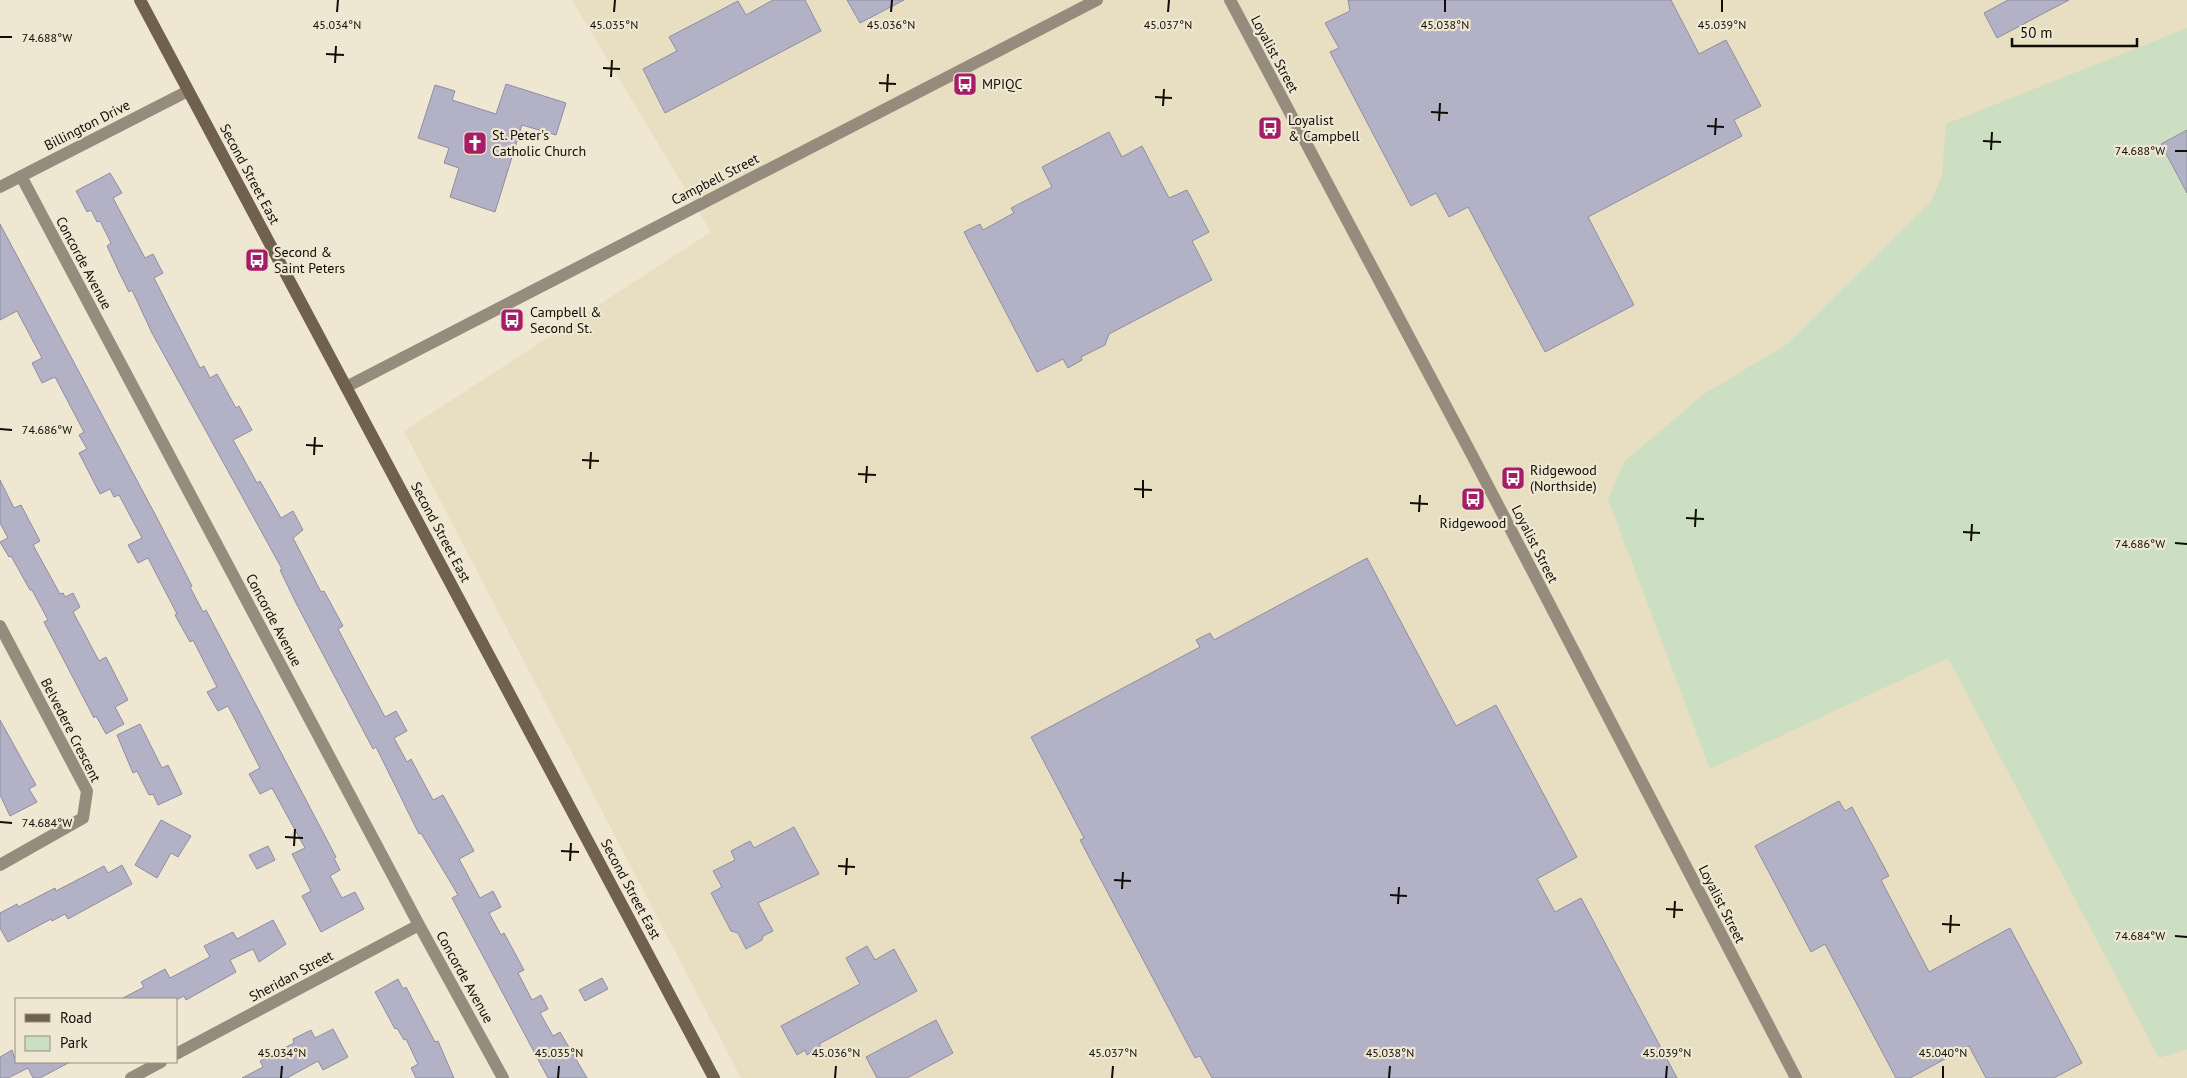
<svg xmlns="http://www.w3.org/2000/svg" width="2187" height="1078" viewBox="0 0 2187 1078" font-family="'PT Sans',sans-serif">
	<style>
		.built { fill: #e8dec1 }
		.green { fill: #ccdfc2 }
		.building { fill: #b2b1c6; stroke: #8e8ea2 }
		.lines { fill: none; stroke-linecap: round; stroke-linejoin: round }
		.minor { stroke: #968c7e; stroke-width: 12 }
		.secondary { stroke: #6f614d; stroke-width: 12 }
		.ticks { fill: none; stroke: #0f0d06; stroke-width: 2 }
		.labels { text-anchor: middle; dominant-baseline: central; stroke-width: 4.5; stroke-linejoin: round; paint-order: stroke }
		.street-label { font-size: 14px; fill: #0f0d06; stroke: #efe7d2 }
		.poi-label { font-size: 14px; fill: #0f0d06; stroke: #efe7d2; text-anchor: start }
		.ticks-label { font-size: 12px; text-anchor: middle; fill: #0f0d06; stroke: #efe7d2; stroke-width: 4.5; stroke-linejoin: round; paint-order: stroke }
	</style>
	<rect width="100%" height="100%" fill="#efe7d2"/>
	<path class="built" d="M572 0H2187V1078H741L404 431 711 232Z"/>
	<path class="green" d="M2187 28V1049L2159 1058 1948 658 1710 769 1608 499 1625 461 1704 394 1786 345 1931 202 1942 175 1946 124Z"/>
	<path class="building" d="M773 0H805L821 31 665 113 643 69 677 51 669 37 738 1 746 15Z
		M847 0H904L860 23Z
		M1348 0H1671L1699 54 1726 40 1761 106 1734 120 1742 136 1588 217 1634 305 1545 352 1468 207 1449 217 1436 193 1411 206 1330 52 1339 48 1325 23 1350 11Z
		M2008 0H2069L1997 38 1984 13Z
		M506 84 566 103 556 135 522 125 495 212 450 197 459 168 444 163 449 148 418 138 435 85 455 91 452 100 496 114Z
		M2187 130V193L2161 144Z
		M1109 132 1122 157 1142 146 1169 198 1187 190 1209 232 1192 241 1212 280 1109 334 1105 345 1081 357 1082 360 1068 368 1063 359 1037 372 964 232 980 224 983 230 1014 213 1011 208 1052 187 1042 167Z
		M110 173 122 193 113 198 145 258 153 254 163 273 154 278 200 368 204 366 210 378 217 374 236 408 239 406 252 430 233 440 257 483 260 481 281 518 293 511 303 530 293 538 321 592 324 591 343 626 338 629 364 678 385 717 396 711 407 731 394 738 407 762 411 759 433 800 443 795 474 851 459 859 480 898 493 891 501 907 489 913 501 935 504 933 524 970 518 973 532 1000 541 995 548 1009 540 1013 553 1036 560 1032 587 1078H548L452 898 458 895 421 833 419 834 376 747 373 749 297 605 280 570 282 569 152 333 132 290 129 292 119 272 107 246 111 243 100 221 97 222 91 210 87 212 76 191Z
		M0 224 157 518 192 586 190 587 203 612 206 610 336 857 334 858 340 870 330 876 342 898 355 892 364 909 321 932 302 896 311 891 292 854 305 848 272 788 260 794 249 774 260 768 228 706 218 711 207 692 217 687 193 640 190 642 175 615 177 614 148 558 138 563 128 545 142 538 119 495 114 497 110 489 100 494 79 453 87 449 79 435 84 432 55 377 42 383 32 363 42 358 17 311 0 320Z
		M0 480 14 508 21 505 40 541 33 545 60 594 63 593 65 597 73 593 80 607 73 612 99 661 106 657 128 700 115 707 124 724 106 734 96 716 94 718 44 622 48 620 32 590H30L11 556 9 557 0 542 8 538 0 523Z
		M1367 558 1456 726 1496 705 1577 857 1537 879 1555 912 1581 898 1677 1078H1212L1200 1056 1195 1058 1080 840 1084 838 1031 737 1200 647 1196 640 1210 633 1214 640Z
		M0 720 36 785 29 789 37 802 10 816 0 795Z
		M140 724 162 768 168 765 182 794 158 805 153 794 149 795 137 771 133 773 117 735Z
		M1839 801 1845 811 1852 807 1889 876 1881 880 1929 972 2010 928 2082 1063 2054 1078H1986L1969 1046 1910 1078H1896L1825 944 1811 952 1755 846Z
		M161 820 191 836 178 857 171 853 157 878 135 865Z
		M794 827 819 874 758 903 773 931 763 936 762 940 746 949 738 933 731 931 711 893 722 887 713 871 735 860 731 851 750 841 754 848Z
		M268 846 275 860 257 869 249 855Z
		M122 865 132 884 68 919 65 914 52 921 51 919 8 942 0 928V913L17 904 18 907 55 888 56 891 104 866 108 873Z
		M273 920 286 944 259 962 253 949 230 960 236 972 186 1000 184 996 178 999H121L144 987 141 982 165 969 170 978 210 957 204 946 233 932 237 939Z
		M867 946 875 960 894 949 917 991 819 1044 821 1047 807 1055 805 1050 797 1055 781 1026 860 984 846 958Z
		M602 978 608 989 585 1001 579 990Z
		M398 979 403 989 406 987 435 1042 438 1041 454 1078H416L411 1068 418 1064 406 1039 404 1040 397 1028 395 1029 375 992Z
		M936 1020 953 1053 907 1078H877L866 1057Z
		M333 1029 348 1057 323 1070 318 1061 287 1078H242L263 1067 260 1061 294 1043 293 1039 311 1030 315 1038Z
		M12 1050 16 1062H70L40 1078H33L28 1068 8 1078H0V1057Z"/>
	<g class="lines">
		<path class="minor" d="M1230 0 1473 457 1796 1078
			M21 176 419 925 503 1078
			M0 187 188 91
			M346 387 1097 0
			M0 626 87 791 83 818 0 865
			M176 1054 419 925
			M131 1078 161 1062"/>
		<path class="secondary" d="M140 0 714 1078"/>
	</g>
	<path class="ticks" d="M337 12 338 0M614 12 615 0M891 12 892 0M1168 12 1169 0M1445 12V0M1722 12V0M0 37H12M326 54 344 55M335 63 336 46M603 68 620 69M611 77 612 60M879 83 896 84M887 92 888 74M1155 97 1172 98M1163 106 1164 89M1431 112 1448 113M1439 121 1440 103M1707 126 1724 127M1715 135 1716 118M1983 141 2001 142M1991 150 1992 132M2175 151H2187M0 429 12 430M306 445 323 446M314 455 315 437M582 460 599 461M590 469 591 452M858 474 876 475M866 483 867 466M1134 489 1152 490M1143 498V480M1410 503 1428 504M1419 512 1420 495M1686 518 1704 519M1695 527 1696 509M1963 532 1980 533M1971 541 1972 524M2175 543 2187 544M0 822 12 823M285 837 303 838M294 846 295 829M561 851 579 852M570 861 571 843M838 866 855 867M846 875 847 858M1114 880 1131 881M1122 889 1123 872M1390 895 1407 896M1398 904 1399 887M1666 909 1683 910M1674 918 1675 901M1942 924 1960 925M1950 933 1951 915M2175 936 2187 937M281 1078 282 1066M558 1078 559 1066M835 1078 836 1066M1112 1078 1113 1066M1389 1078 1390 1066M1666 1078 1667 1066M1943 1078V1066"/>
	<defs>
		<g id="bus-square" transform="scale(1.25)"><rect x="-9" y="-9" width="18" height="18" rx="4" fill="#a51d66" stroke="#efe7d2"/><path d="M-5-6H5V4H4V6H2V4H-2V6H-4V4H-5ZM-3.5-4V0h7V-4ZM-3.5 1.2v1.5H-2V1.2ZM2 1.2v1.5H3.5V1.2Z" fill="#fff"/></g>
		<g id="church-square" transform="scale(1.25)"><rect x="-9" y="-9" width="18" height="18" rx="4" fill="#a51d66" stroke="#efe7d2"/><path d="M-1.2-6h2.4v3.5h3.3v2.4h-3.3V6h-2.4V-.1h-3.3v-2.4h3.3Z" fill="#fff"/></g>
	</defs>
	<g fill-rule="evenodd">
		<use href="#bus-square" x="965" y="84"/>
		<use href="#bus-square" x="1270" y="128"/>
		<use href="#church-square" x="475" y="143"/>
		<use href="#bus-square" x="257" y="260"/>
		<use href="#bus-square" x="512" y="320"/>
		<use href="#bus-square" x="1513" y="478"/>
		<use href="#bus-square" x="1473" y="499"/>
	</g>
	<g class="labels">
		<g class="street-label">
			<text transform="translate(1275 54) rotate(62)">Loyalist Street</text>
			<text transform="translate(87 125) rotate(-27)">Billington Drive</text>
			<text transform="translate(250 174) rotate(62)">Second Street East</text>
			<text transform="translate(715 179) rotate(-27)">Campbell Street</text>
			<text transform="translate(84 263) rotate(62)">Concorde Avenue</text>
			<text transform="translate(441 532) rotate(62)">Second Street East</text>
			<text transform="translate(1535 544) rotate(63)">Loyalist Street</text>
			<text transform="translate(274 620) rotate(62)">Concorde Avenue</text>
			<text transform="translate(71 730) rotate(63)">Belvedere Crescent</text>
			<text transform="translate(631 889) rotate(62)">Second Street East</text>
			<text transform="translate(1722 904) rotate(63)">Loyalist Street</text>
			<text transform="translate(291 976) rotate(-28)">Sheridan Street</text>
			<text transform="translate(465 977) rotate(61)">Concorde Avenue</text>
		</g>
		<g class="poi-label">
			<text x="982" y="84">MPIQC</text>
			<text x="1288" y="120">Loyalist<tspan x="1288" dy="16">&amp; Campbell</tspan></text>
			<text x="492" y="135">St. Peter's<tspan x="492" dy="16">Catholic Church</tspan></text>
			<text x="274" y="252">Second &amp;<tspan x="274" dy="16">Saint Peters</tspan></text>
			<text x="530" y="312">Campbell &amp;<tspan x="530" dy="16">Second St.</tspan></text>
			<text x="1530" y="470">Ridgewood<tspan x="1530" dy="16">(Northside)</tspan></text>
			<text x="1473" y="523" text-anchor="middle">Ridgewood</text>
		</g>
	</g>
	<g class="ticks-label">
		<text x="337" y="29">45.034°N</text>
		<text x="614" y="29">45.035°N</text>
		<text x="891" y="29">45.036°N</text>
		<text x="1168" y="29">45.037°N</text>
		<text x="1445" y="29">45.038°N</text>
		<text x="1722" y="29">45.039°N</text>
		<text x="47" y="42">74.688°W</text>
		<text x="2140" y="155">74.688°W</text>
		<text x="47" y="434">74.686°W</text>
		<text x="2140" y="548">74.686°W</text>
		<text x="47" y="827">74.684°W</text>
		<text x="2140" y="940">74.684°W</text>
		<text x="282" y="1057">45.034°N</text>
		<text x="559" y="1057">45.035°N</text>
		<text x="836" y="1057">45.036°N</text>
		<text x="1113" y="1057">45.037°N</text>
		<text x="1390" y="1057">45.038°N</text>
		<text x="1667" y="1057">45.039°N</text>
		<text x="1943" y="1057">45.040°N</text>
	</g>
	<rect x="15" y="998" width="162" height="65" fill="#efe7d2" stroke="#959080"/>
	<rect x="25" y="1014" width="25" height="8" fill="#6f614d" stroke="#959080"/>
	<text x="60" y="1023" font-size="15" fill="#0f0d06">Road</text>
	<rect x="25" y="1036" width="25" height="15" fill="#ccdfc2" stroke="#959080"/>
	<text x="60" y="1048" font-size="15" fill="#0f0d06">Park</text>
	<path d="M2012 38v8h125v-8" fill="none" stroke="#0f0d06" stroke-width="2.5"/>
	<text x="2020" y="38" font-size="15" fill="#0f0d06" stroke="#efe7d2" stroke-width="4" paint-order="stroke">50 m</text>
</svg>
